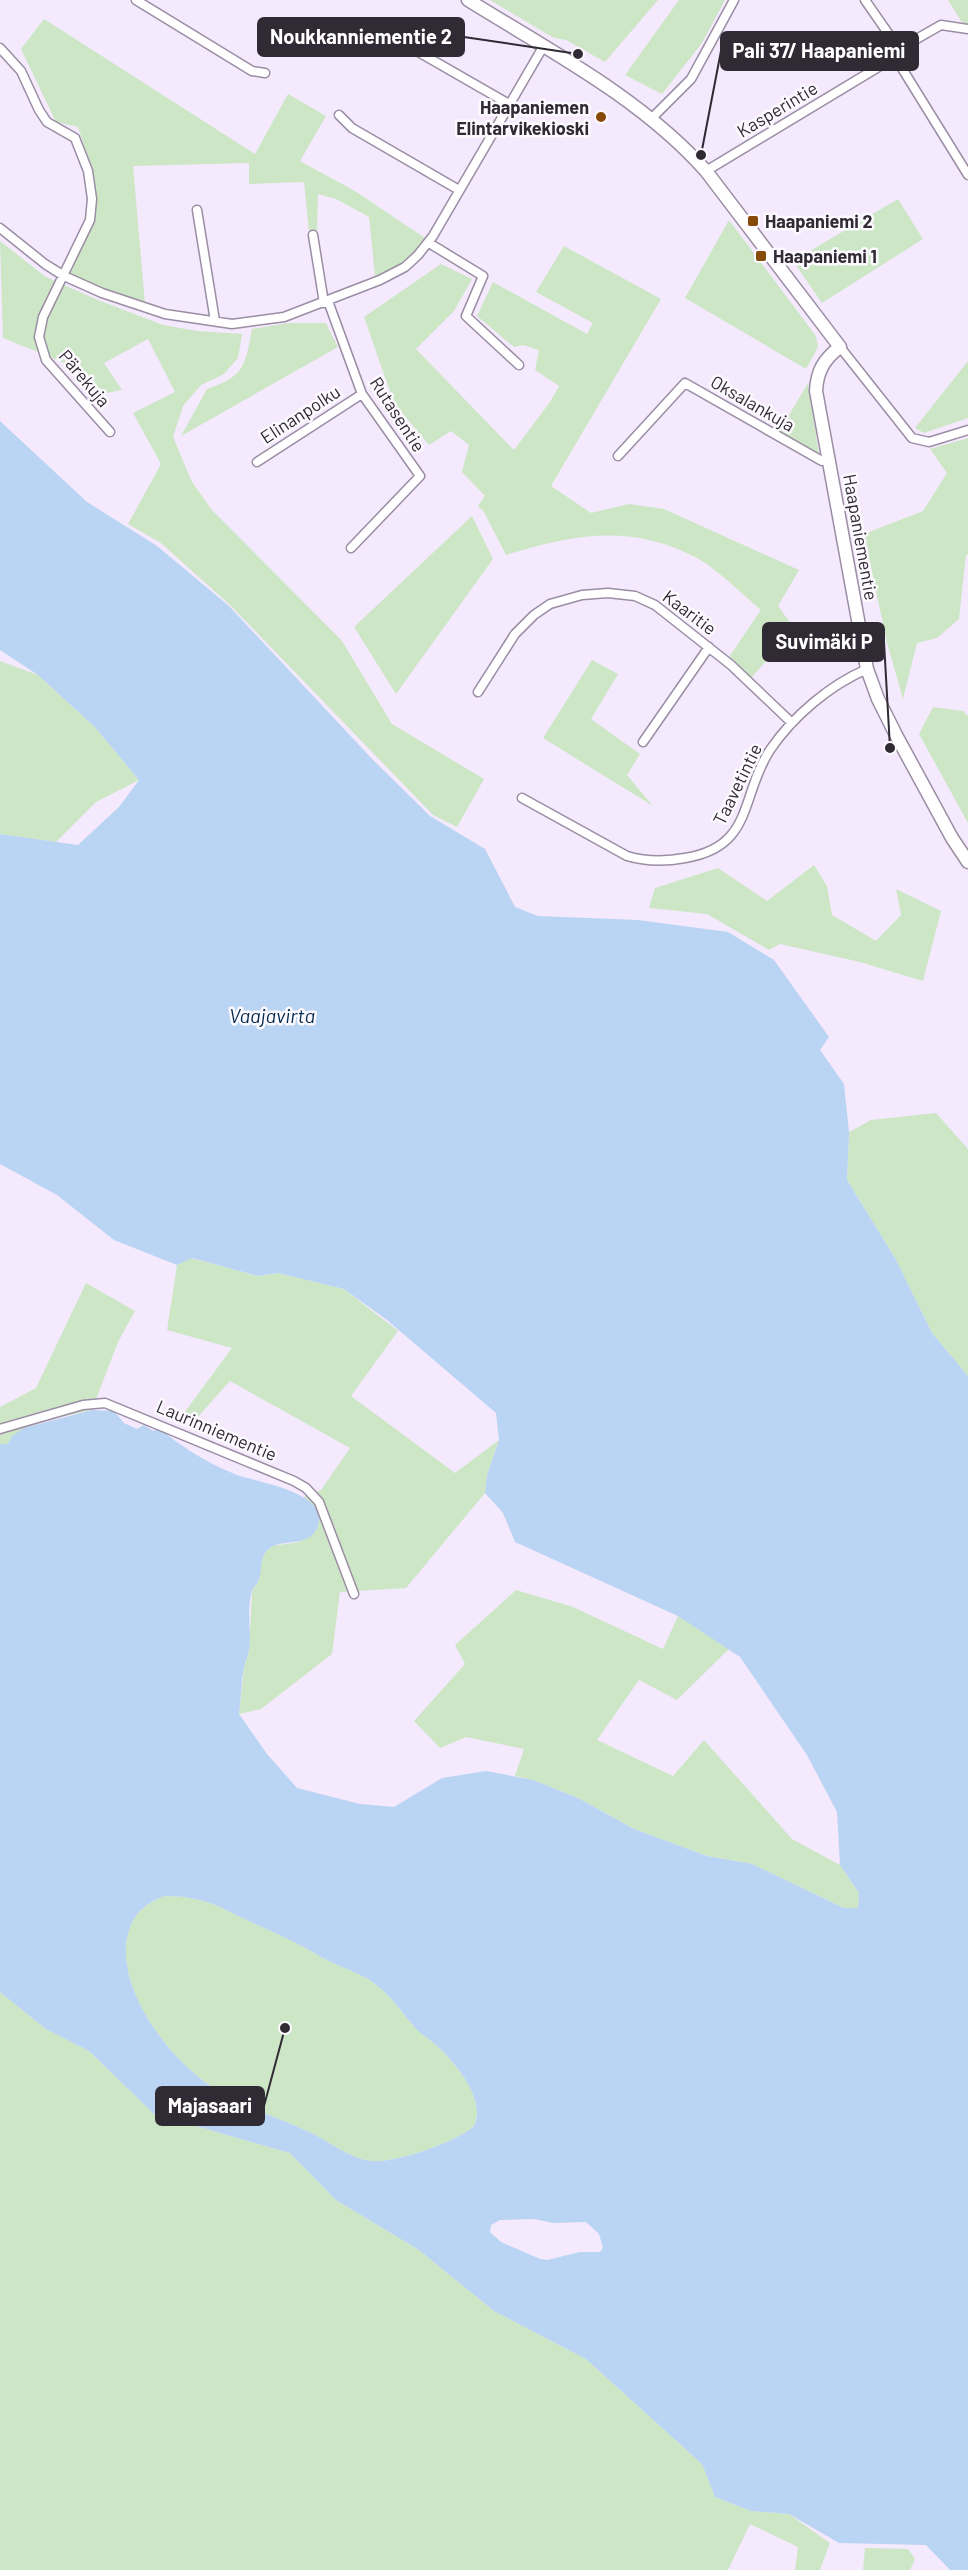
<svg xmlns="http://www.w3.org/2000/svg" width="968" height="2570" viewBox="0 0 968 2570" font-family="Barlow,sans-serif">
	<style>
		.green { fill: #cde7c6 }
		.water { fill: #bad4f3; fill-rule: evenodd }
		.lines { fill: none; stroke-linecap: round; stroke-linejoin: round }
		.street-casing { stroke: #9b8da4; stroke-width: 11 }
		.secondary-casing { stroke: #9b8da4; stroke-width: 15 }
		.street { stroke: #fff; stroke-width: 8 }
		.secondary { stroke: #fff; stroke-width: 12 }
		.poi-dot { fill: #874a08; stroke: #fdfaff; stroke-width: 2 }
		.labels { text-anchor: middle; dominant-baseline: central; stroke-width: 5; stroke-linejoin: round; paint-order: stroke }
		.poi-label { font-size: 18px; font-weight: bold; fill: #302a34; stroke: #fdfaff; text-anchor: start }
		.street-label { font-size: 18px; fill: #302a34; stroke: #fdfaff }
		.water-label { font-size: 20px; font-style: italic; fill: #042a50; stroke: #fdfaff }
		.leader { fill: none; stroke: #302a34; stroke-width: 2 }
		.callout-dot { fill: #302a34; stroke: #fdfaff; stroke-width: 2 }
		.callout { fill: #302a34; stroke: #302a34; stroke-width: 2 }
		.callout-label { font-size: 20px; text-anchor: middle; font-weight: bold; fill: #fff }
	</style>
	<rect width="100%" height="100%" fill="#f4e9fd"/>
	<path class="green" d="M490 0H658L605 62 566 40 554 38Z
		M679 0H725L702 43 662 94 625 75Z
		M948 0H968V32Z
		M44 19 255 154 288 94 326 116 300 161 355 191 425 238C412 256 397 272 375 277L369 217 336 199 318 194 317 232H309L304 182 249 184V163L133 166 145 304 102 289 70 275 93 220 92 170 78 127 56 122 21 49Z
		M898 199 923 239 822 303 793 261Z
		M729 220 816 336 818 347 806 369 685 298Z
		M0 241 46 277 98 300 163 325 197 331 242 334 238 358 224 374 201 385 183 406 173 437 192 482 212 510 342 641 392 724 484 779 457 827 433 815 231 606 161 543 128 524 161 464 133 413 175 392 148 339 104 363 122 390 90 396 65 363 3 338Z
		M564 246 661 299 551 486 591 513 629 504 664 509 799 570 778 606 795 629 751 678 729 657 761 610C743 595 717 569 697 558 632 523 572 534 506 555L484 512 478 506 485 496 462 472 469 445 451 431 429 445 394 403 364 317 441 264 472 279 454 311 416 349 514 450 550 402 559 386 535 370 539 350 523 345 514 347 477 316 493 282 587 334 593 323 536 292Z
		M288 323H326L338 347 181 436 207 389C245 376 245 366 252 329Z
		M968 361V418L924 433 915 428Z
		M808 383 819 455 779 432Z
		M968 438V555H966L959 619 937 638 917 643 903 699 887 643 864 534 923 511 947 473 930 449Z
		M472 516 493 559 396 694 354 627Z
		M592 660 618 674 591 719 640 754 627 775 653 806 543 738Z
		M0 661 38 675 95 727 139 780 96 802 56 842 0 834Z
		M933 707 963 711 968 716V823L919 734Z
		M814 865 827 886 832 915 876 941 901 915 896 889 941 911 923 981 860 962 780 944 769 950 707 914 649 908 655 888 718 868 767 901Z
		M936 1113 968 1149V1376L932 1333 895 1258 847 1180 849 1132 871 1120Z
		M191 1258 258 1276 278 1273 344 1289 398 1331 351 1396 455 1473 499 1440 487 1475 485 1493 406 1588 340 1592 332 1654 261 1709 239 1714 244 1668 249 1651 252 1591 259 1580 261 1563 265 1552 272 1546 299 1542 317 1511 304 1497 321 1490 350 1448 230 1381 196 1419 184 1413 232 1348 167 1330 177 1265Z
		M86 1283 135 1311 118 1342 92 1410C68 1416 20 1422 8 1444H0V1407L36 1388Z
		M516 1590 573 1607 663 1649 678 1616 729 1649 677 1700 639 1680 597 1740 673 1776 704 1740 792 1839 840 1865 859 1893 858 1908H844L752 1864 707 1856 634 1829 578 1798 533 1780 515 1776 524 1749 466 1737 440 1748 414 1721 465 1664 455 1645Z
		M165 1896C206 1896 221 1908 255 1924 280 1935 298 1943 321 1957 335 1965 352 1970 366 1978 388 1990 401 2012 417 2030 423 2035 430 2039 435 2044 454 2061 487 2099 474 2126 456 2142 397 2163 372 2161 349 2159 328 2140 307 2131 276 2117 241 2106 212 2087 171 2060 122 1997 126 1945 129 1919 141 1904 165 1896Z
		M0 1992 46 2029 89 2051 154 2114 290 2153 336 2200 419 2250 494 2311 586 2359 702 2464 715 2497 751 2511 789 2514 830 2543 820 2570H795L798 2547 750 2524 728 2570H0Z
		M865 2548 908 2549 915 2559 910 2570H863Z"/>
	<path class="water" d="M0 421 87 502 157 546 229 606 373 760 430 816 485 849 515 907 538 916 638 920 728 932 774 960 829 1037 820 1050 844 1084 849 1132 847 1180 895 1258 932 1333 968 1376V2570H950L926 2545 839 2543 789 2514 751 2511 715 2497 702 2464 586 2359 494 2311 419 2250 336 2200 290 2153 154 2114 89 2051 46 2029 0 1992V1444H8L12 1436 24 1428 92 1410 114 1411 124 1423 137 1429 144 1425 153 1431 159 1428C181 1447 209 1464 237 1475 256 1482 336 1493 316 1530 306 1549 276 1536 265 1553 260 1561 262 1571 259 1579 258 1584 253 1587 252 1591 246 1609 252 1632 249 1650 248 1656 245 1662 244 1668 241 1683 241 1699 239 1714L267 1754 297 1788 360 1804 394 1807 442 1778 486 1771 533 1780 578 1798 634 1829 707 1856 752 1864 844 1908H858L859 1893 840 1865 837 1812 807 1755 740 1657 678 1616 515 1542 503 1513 485 1493 487 1475 499 1440 496 1413 387 1320 344 1289 278 1273 258 1276 192 1258 177 1265 114 1240 57 1195 0 1164V834L78 845 119 807 139 780 95 727 38 675 0 650ZM165 1896C206 1896 221 1908 255 1924 280 1935 298 1943 321 1957 335 1965 352 1970 366 1978 388 1990 401 2012 417 2030 423 2036 430 2039 435 2044 454 2061 487 2099 474 2126 456 2142 397 2163 372 2161 349 2159 328 2140 307 2131 276 2117 241 2106 212 2087 171 2060 122 1997 126 1945 129 1919 141 1904 165 1896ZM534 2219 553 2223 586 2222 599 2234 603 2248 600 2252H580L547 2260 540 2259 501 2242 490 2232 491 2225 500 2220Z"/>
	<g class="lines">
		<g class="street-casing">
			<path id="street" d="M136 0 252 71 265 73
				M865 0 899 49 895 57 968 175
				M382 38 401 42 509 104
				M0 48 21 71 39 110 47 122 75 138 88 171 92 199 90 220 43 317 39 337 46 360 110 432
				M899 49 941 25 968 29
				M339 115 352 128 459 190
				M651 119 691 79 734 0
				M706 171 895 57
				M197 210 215 321
				M0 228 45 264 64 276 102 293 165 314 232 324 284 317 380 280 405 267 418 255 433 236 543 47
				M313 235 324 303
				M429 243 483 276 466 316 519 365
				M328 301 362 394 420 476 351 548
				M840 347 912 438 929 442 968 430
				M618 456 685 383 822 461H828
				M257 462 362 394
				M478 692 515 634 534 615 550 604 582 595 608 593 635 596 655 605 731 665 792 723
				M643 742 709 647
				M522 798 627 856C647 862 664 862 685 858 754 847 740 796 770 750 793 716 830 685 867 669
				M0 1429 83 1405 105 1403 294 1481 306 1488 319 1502 354 1594"/>
		</g>
		<g class="secondary-casing">
			<path id="secondary" d="M468 0C550 51 641 98 706 171L840 347C824 359 817 371 816 391L867 669 878 699 896 735 952 838 968 862"/>
		</g>
		<use href="#street" class="street"/>
		<use href="#secondary" class="secondary"/>
	</g>
	<g class="poi-dot">
		<circle cx="601" cy="117" r="6"/>
		<rect x="747" y="215" width="12" height="12" rx="3"/>
		<rect x="755" y="250" width="12" height="12" rx="3"/>
	</g>
	<g class="labels">
		<g class="poi-label">
			<text x="589" y="107" text-anchor="end">Haapaniemen<tspan x="589" dy="21">Elintarvikekioski</tspan></text>
			<text x="765" y="221">Haapaniemi 2</text>
			<text x="773" y="256">Haapaniemi 1</text>
		</g>
		<g class="street-label">
			<text transform="translate(777 109) rotate(-31)">Kasperintie</text>
			<text transform="translate(85 378) rotate(50)">Pärekuja</text>
			<text transform="translate(753 403) rotate(30)">Oksalankuja</text>
			<text transform="translate(300 414) rotate(-33)">Elinanpolku</text>
			<text transform="translate(398 414) rotate(57)">Rutasentie</text>
			<text transform="translate(861 537) rotate(80)">Haapaniementie</text>
			<text transform="translate(690 612) rotate(37)">Kaaritie</text>
			<text transform="translate(737 784) rotate(-64)">Taavetintie</text>
			<text transform="translate(217 1430) rotate(23)">Laurinniementie</text>
		</g>
		<g class="water-label">
			<text x="272" y="1015">Vaajavirta</text>
		</g>
	</g>
	<path class="leader" d="M578 54L464 37M701 155L721 51M890 748L884 642M285 2028L264 2106"/>
	<g class="callout-dot">
		<circle cx="578" cy="54" r="6"/>
		<circle cx="701" cy="155" r="6"/>
		<circle cx="890" cy="748" r="6"/>
		<circle cx="285" cy="2028" r="6"/>
	</g>
	<g class="callout">
		<rect x="258" y="18" width="206" height="38" rx="6"/>
		<rect x="721" y="32" width="197" height="38" rx="6"/>
		<rect x="763" y="623" width="121" height="38" rx="6"/>
		<rect x="156" y="2087" width="108" height="38" rx="6"/>
	</g>
	<g class="callout-label">
		<text x="361" y="44">Noukkanniementie 2</text>
		<text x="819" y="58">Pali 37/ Haapaniemi</text>
		<text x="824" y="649">Suvimäki P</text>
		<text x="210" y="2113">Majasaari</text>
	</g>
</svg>
